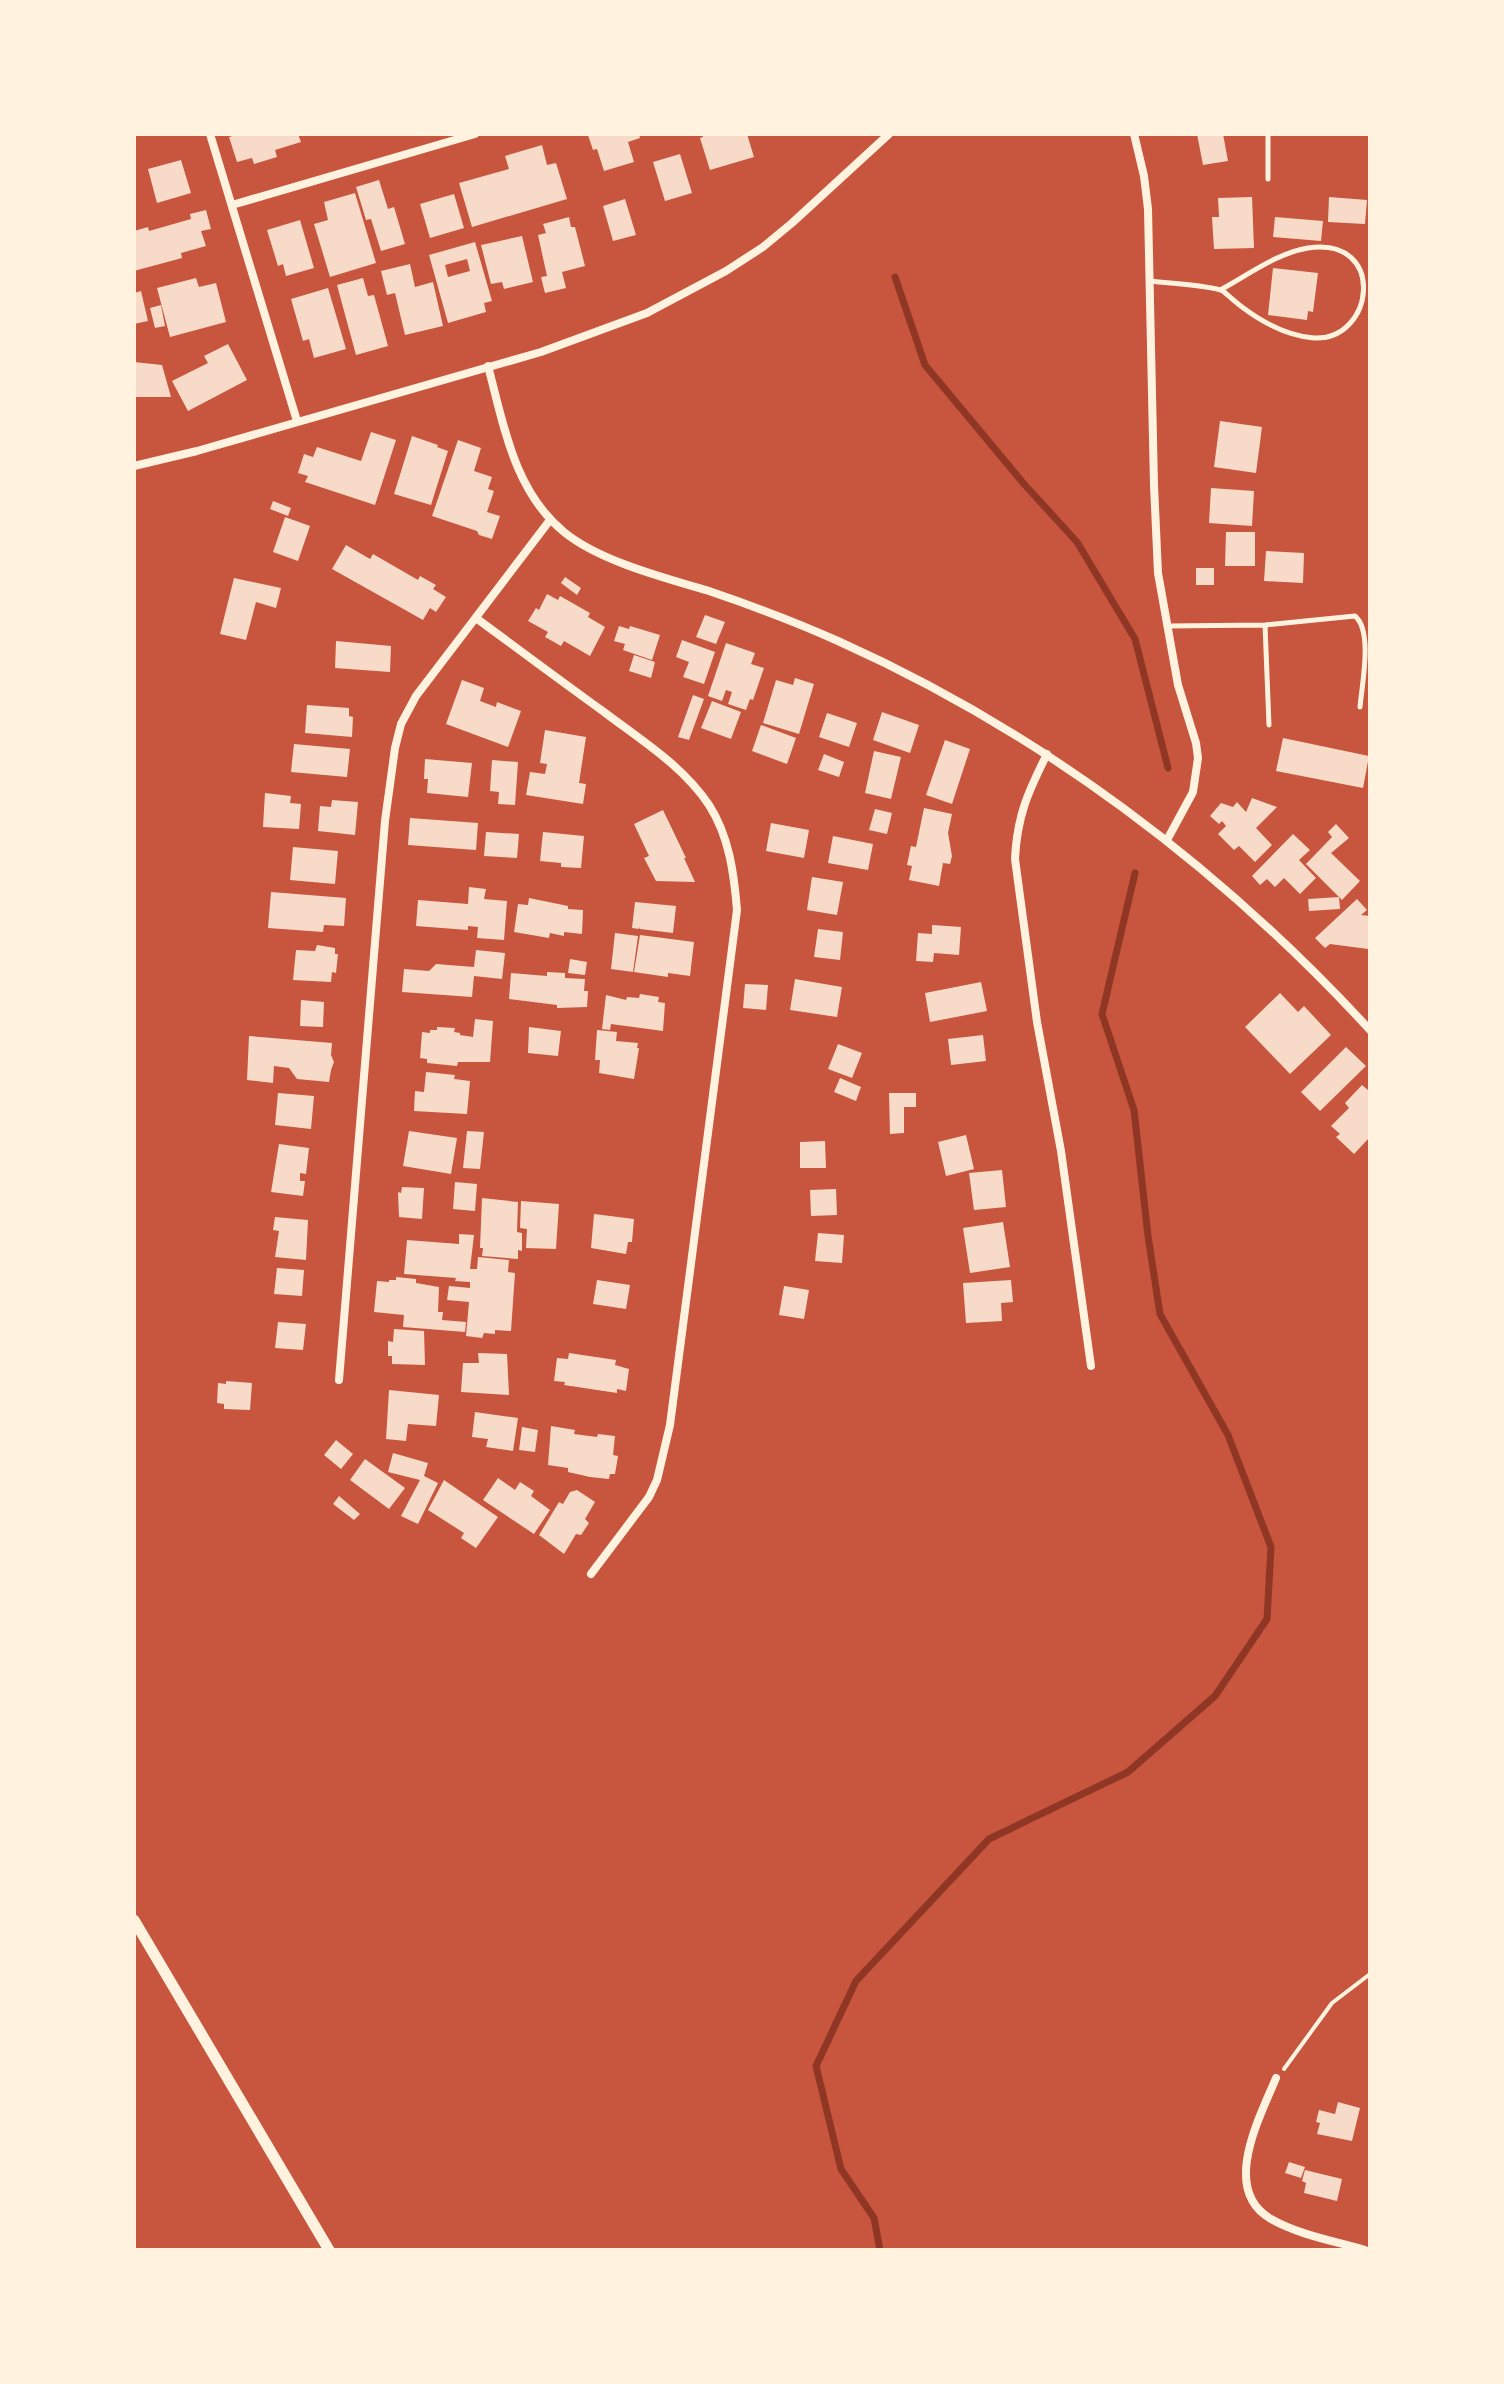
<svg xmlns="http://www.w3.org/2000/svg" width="1504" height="2384" viewBox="0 0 1504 2384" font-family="'DejaVu Sans',sans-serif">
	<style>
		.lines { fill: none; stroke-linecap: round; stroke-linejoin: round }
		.stream { stroke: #8f3625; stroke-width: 7 }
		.building { fill: #f7dbc8; fill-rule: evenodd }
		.path { stroke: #fff3e0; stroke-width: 4 }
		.service { stroke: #fff3e0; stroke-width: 5 }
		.minor { stroke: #fff3e0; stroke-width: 8 }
		.tertiary { stroke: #fff3e0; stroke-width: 11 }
	</style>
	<rect width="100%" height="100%" fill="#c8553d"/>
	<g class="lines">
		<path class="stream" d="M895 277 925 365 1024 484 1077 542 1135 639 1168 768
			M880 2250 874 2218 841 2169 816 2066 856 1981 989 1839 1128 1772 1215 1696 1267 1619 1271 1547 1228 1435 1160 1314 1148 1236 1134 1110 1102 1014 1135 873"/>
	</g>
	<path class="building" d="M240 134H298L301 142 275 150 277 157 254 164 252 158 237 162 229 137Z
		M639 134 640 138 628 142 634 162 604 171 597 149 593 150 588 135Z
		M702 134H747L754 157 710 170 700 138 703 137Z
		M1197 134H1223L1228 161 1203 165Z
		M542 145 547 165 556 163 567 199 472 227 459 183 509 169 505 156Z
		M680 154 692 193 665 201 653 162Z
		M181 160 191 193 157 203 148 169Z
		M379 180 388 209 394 207 405 244 381 251 371 219 366 220 356 187Z
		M355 193 376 263 330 277 314 224 328 220 324 202Z
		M454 194 464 228 430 238 420 204Z
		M1252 197 1254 248 1214 249 1212 217H1219L1218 198Z
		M1329 197 1367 200 1365 224 1328 222Z
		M625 199 636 235 613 241 603 206Z
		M206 210 211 229 201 231 206 246 181 253 182 258 134 271V231L148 227 149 231 191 219 190 214Z
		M569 217 571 227H575L585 266 562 272 566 288 545 293 541 277 547 276 538 235 546 233 543 224Z
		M1275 217 1323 221 1321 241 1273 237Z
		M300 220 314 268 286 276 283 264 278 266 267 230Z
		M522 236 533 282 504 289 502 282 491 284 481 245Z
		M475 242 492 301 484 303 486 312 448 323 429 255ZM467 259 470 271 448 277 445 265Z
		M410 264 415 287 433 282 443 326 405 335 395 293 387 295 381 271Z
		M1273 268 1318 273 1313 312 1308 311 1307 320 1268 315Z
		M196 278 199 287 216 283 226 322 170 337 157 288Z
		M363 278 368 296 374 295 388 346 356 355 337 285Z
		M328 288 346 349 314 358 309 339 303 341 291 299Z
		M141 291 148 321 134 324V293Z
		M161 305 165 326 155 328 150 308Z
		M228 344 247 380 188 411 172 381 208 363 204 356Z
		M134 362 162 365 171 397H134Z
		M1220 421 1262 427 1256 473 1214 467Z
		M371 432 396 440 375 505 305 482 308 476 298 473 304 454 313 457 317 447 361 461Z
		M412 436 438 445 437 447 448 451 431 505 394 494Z
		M458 440 481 448 474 471 492 477 488 489 494 491 487 512 500 516 492 539 479 535 477 531 432 516Z
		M1211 488 1254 491 1252 526 1209 523Z
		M273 501 291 508 288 516 270 509Z
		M285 517 310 526 298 561 273 552Z
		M1226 532H1255V566H1225Z
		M346 545 370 559 373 554 418 580 420 576 436 585 433 589 446 597 436 612 430 608 423 620 332 569Z
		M1266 551 1304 553 1303 583 1264 581Z
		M1196 568H1214V585H1196Z
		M565 577 581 588 577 595 561 583Z
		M234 578 281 588 276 608 256 602 246 640 220 634Z
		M547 594 558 600 560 596 590 613 588 617 605 627 590 656 564 641 561 646 545 637 548 632 528 621 536 608 539 610Z
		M705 615 725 622 716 644 696 637Z
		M619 626 629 629 630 626 660 635 652 660 623 650 625 644 614 641Z
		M682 640 715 652 704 684 683 677 689 662 676 657Z
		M336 641 391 646 390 672 335 668Z
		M726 643 755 653 751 664 764 668 753 700 750 699 746 710 728 704 732 692 726 690 722 701 708 696Z
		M634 655 655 662 651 678 629 671Z
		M795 678 814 684 799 734 763 723 776 680 793 685Z
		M462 680 484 688 480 701 496 707 497 702 521 711 508 747 446 724Z
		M693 695 704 699 689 740 678 737Z
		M712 701 741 712 731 739 701 728Z
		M307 705 349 708V716L353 717 352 737 305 733Z
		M882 712 919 725 910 753 873 740Z
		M827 713 857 723 849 747 819 737Z
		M761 725 796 738 787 764 752 751Z
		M545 730 586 737 579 783 586 784 583 804 526 795 530 772 545 774 547 764 540 763Z
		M1283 738 1369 756 1363 788 1276 771Z
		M945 740 970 749 952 804 926 795Z
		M294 744 350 749 347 777 291 772Z
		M874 751 901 757 891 799 865 793Z
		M824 754 844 762 839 777 818 770Z
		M425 759 472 763 468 797 427 793 428 779H424Z
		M492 760 518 762 515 805 498 804 499 792 490 791Z
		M265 793 291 796 290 803 301 804 299 829 263 827Z
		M1252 798 1277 807 1256 828 1272 845 1255 862 1239 846 1234 850 1218 834 1226 826 1222 821 1219 824 1210 816 1221 803 1233 807 1237 802 1246 812Z
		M332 800 358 802 355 835 318 831 320 806 331 807Z
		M924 808 952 814 948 833 952 856 950 864 943 863 939 886 909 880 912 866 907 865 911 846 916 847Z
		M875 809 892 813 887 834 869 830Z
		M663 810 686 858H684L695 882 656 881 644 858 649 856 634 824Z
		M410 818 478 823 476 850 408 845Z
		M771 823 809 830 804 858 766 851Z
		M1336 824 1349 838 1331 853 1360 881 1342 900 1306 864 1332 837 1328 832Z
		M486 832 519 834 517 858 484 856Z
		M543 832 584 836 581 868 561 867V863L540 861Z
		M1293 834 1310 850 1299 860 1316 878 1300 894 1284 878 1275 887 1267 879 1260 885 1252 876Z
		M833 836 873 844 868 870 828 863Z
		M293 847 338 851 335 884 290 880Z
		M812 877 843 882 837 915 807 910Z
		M469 887 486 889 484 899 507 901 504 940 477 938 478 927 468 926V930L416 926 418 900 468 904Z
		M271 892 346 898 344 926 324 925 323 932 268 928Z
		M1339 897 1340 909 1309 911 1308 899Z
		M529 898 568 906V909L583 910 582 934 564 932V936L550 933 549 938 514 932 518 904 528 905Z
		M1357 899 1367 910 1361 915 1370 916 1368 949 1330 944 1325 948 1315 938Z
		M635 902 676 906 673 933 640 929 639 927V929L632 928Z
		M932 925 961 927 959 955 934 953 933 962 916 961 918 933 932 934Z
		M818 929 843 932 840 960 814 957Z
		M615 933 638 936 633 972 611 969Z
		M640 935 694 942 690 976 668 973V977L634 972Z
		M317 945 335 948V954H338L336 973 332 972 331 982 293 980 296 950 315 951Z
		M476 950 505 953 502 979 474 976 472 997 402 992 404 969 429 971 436 964 474 967Z
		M570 959 587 962 585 975 568 973Z
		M547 972 565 973V978L585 979 584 991H588L587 1007 557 1008V1005L509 999 511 973 547 976Z
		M795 979 842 987 837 1017 790 1010Z
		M981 982 987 1011 930 1022 925 993Z
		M745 984 768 985 766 1010 743 1008Z
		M1280 993 1298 1012 1304 1006 1331 1035 1290 1074 1245 1027Z
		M640 994 659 997 658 1002 665 1003 663 1031 611 1024 610 1030 602 1029 606 995 626 1000 627 997 639 998Z
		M301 1000 324 1002 323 1027 300 1026Z
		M475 1019 493 1021 490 1062H458L457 1066 427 1063V1059L420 1058 422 1032 430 1033V1030H437V1027L455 1028 454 1032 460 1033V1035L473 1037Z
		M529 1027 561 1031 558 1056 528 1053Z
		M597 1030 617 1032 616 1041 638 1043 637 1048H639L634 1079 599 1073 600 1060H595Z
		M983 1035 986 1061 951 1065 948 1039Z
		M249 1036 332 1043 331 1055 334 1062 331 1070 329 1082 297 1079 289 1068 274 1066 273 1083 247 1080Z
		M838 1044 862 1053 852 1078 828 1069Z
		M1346 1047 1366 1066 1320 1111 1301 1092Z
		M426 1072 455 1075 454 1079 470 1081 467 1114 414 1111 415 1091 424 1092Z
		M840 1078 861 1087 856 1101 834 1092Z
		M1362 1085 1368 1090 1370 1088V1137L1354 1154 1336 1137 1340 1134 1331 1126 1349 1108 1345 1103Z
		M278 1093 314 1096 311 1129 275 1125Z
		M889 1093H916V1107H904V1133L890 1134Z
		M409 1131 457 1138 451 1174 403 1166Z
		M467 1131 484 1132 480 1169 463 1168Z
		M966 1135 974 1169 946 1176 938 1142Z
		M825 1141 826 1168H800V1142Z
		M279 1144 309 1148 306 1174 300 1173V1181H305L303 1196 271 1192Z
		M1002 1170 1006 1207 974 1210 969 1173Z
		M455 1182 477 1184 475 1211 453 1209Z
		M402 1187 424 1188 422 1219 399 1217 398 1192 401 1193Z
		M836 1189 837 1215 811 1216 810 1190Z
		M482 1198 518 1202 517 1232 522 1233V1251L518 1250V1259L482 1256 483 1248H480Z
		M521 1201 559 1204 556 1249 526 1248 527 1229 520 1228Z
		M594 1214 634 1219 632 1242H628L626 1254 591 1248Z
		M275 1217 308 1220 306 1260 275 1257 279 1231 273 1230Z
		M1003 1222 1010 1267 970 1273 963 1228Z
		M818 1233 844 1235 842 1263 815 1261Z
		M459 1234 474 1235 470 1269H477L478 1257 509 1260 508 1272 515 1273 511 1331 495 1330V1334L484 1333 482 1338 466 1336 469 1302 447 1300 449 1286 470 1288V1282L455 1281 456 1278 404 1274 407 1240 459 1244Z
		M277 1268 304 1270 302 1296 274 1294Z
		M396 1277 416 1279V1283L439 1287 438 1312H443L442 1320 466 1322 465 1332 403 1327 404 1315 374 1312 377 1281 389 1282V1280H396Z
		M597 1280 630 1285 626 1309 593 1304Z
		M1011 1280 1013 1302 1001 1303 1002 1321 966 1323 963 1283Z
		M784 1286 809 1290 804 1319 779 1315Z
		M278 1322 306 1324 303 1350 275 1348Z
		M394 1329 424 1331 425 1365 392 1364V1356H388V1341L393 1342Z
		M478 1353 507 1354 509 1395 461 1392 463 1363H479Z
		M569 1353 616 1360 615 1365 629 1369 626 1391 617 1389V1393L564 1385 565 1382 554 1381 557 1358 568 1359Z
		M226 1381 252 1383 250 1410 224 1409V1404L217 1403 218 1383 226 1384Z
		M389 1390 439 1395 436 1426 408 1424 406 1441 386 1439Z
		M475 1412 518 1418 513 1451 486 1447 488 1439 472 1437Z
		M551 1426 575 1430 574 1434 597 1437 598 1434 615 1436 613 1455 618 1456 615 1474H610L609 1479 590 1477 568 1472V1468L548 1465Z
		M522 1427 538 1430 535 1452 519 1450Z
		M336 1440 353 1454 341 1469 324 1455Z
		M393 1453 428 1463 424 1476 438 1483 418 1524 401 1516 420 1480 388 1472Z
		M365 1459 405 1488 389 1509 350 1480Z
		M498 1478 515 1490 520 1482 534 1491 531 1496 550 1510 534 1534 483 1500Z
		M444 1480 498 1517 476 1548 461 1538 464 1533 428 1510Z
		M577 1490 595 1502 585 1519 589 1523 581 1535 576 1534 564 1554 539 1535 559 1502 563 1504 570 1492Z
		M339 1496 360 1514 354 1520 333 1504Z
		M1338 2102 1360 2108 1352 2141 1317 2134 1320 2123 1316 2122 1319 2110 1335 2114Z
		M1289 2162 1305 2167 1301 2178 1285 2173Z
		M1305 2170 1342 2179 1337 2201 1304 2193 1306 2183 1302 2181Z"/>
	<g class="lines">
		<path class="path" d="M1284 2069 1332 2003 1370 1974"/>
		<path class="service" d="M1268 179V134
			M1150 281C1166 283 1211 285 1223 291 1229 296 1235 302 1242 307 1262 322 1288 336 1314 338 1375 341 1387 236 1308 248 1277 253 1248 275 1220 290
			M1265 625 1269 725
			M1168 626 1265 625 1355 616C1373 631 1362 684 1360 707"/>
		<path class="minor" d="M210 134 297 421
			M1134 134 1144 176 1148 209 1154 485 1158 573 1178 685 1196 743 1198 758 1193 792 1167 840
			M232 205 475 134
			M488 366C504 426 514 491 564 532 599 561 665 578 709 591 753 606 796 622 838 641 1041 732 1220 867 1370 1030
			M134 466 197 451 541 352 647 313 726 271 763 247 792 223 889 134
			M476 618C518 649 561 681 604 712 641 740 683 766 709 805 729 836 734 873 737 910L670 1425 657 1480 649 1497 591 1574
			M1047 754C1028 792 1017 816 1015 859L1037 1022 1061 1151 1091 1366
			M339 1380 385 821 395 748 401 724 416 696 550 520
			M1276 2078C1260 2117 1220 2190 1271 2219 1299 2235 1334 2241 1365 2250"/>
		<path class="tertiary" d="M134 1920 329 2250"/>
	</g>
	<rect width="1504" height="2384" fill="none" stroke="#fff3e0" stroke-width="272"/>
</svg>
